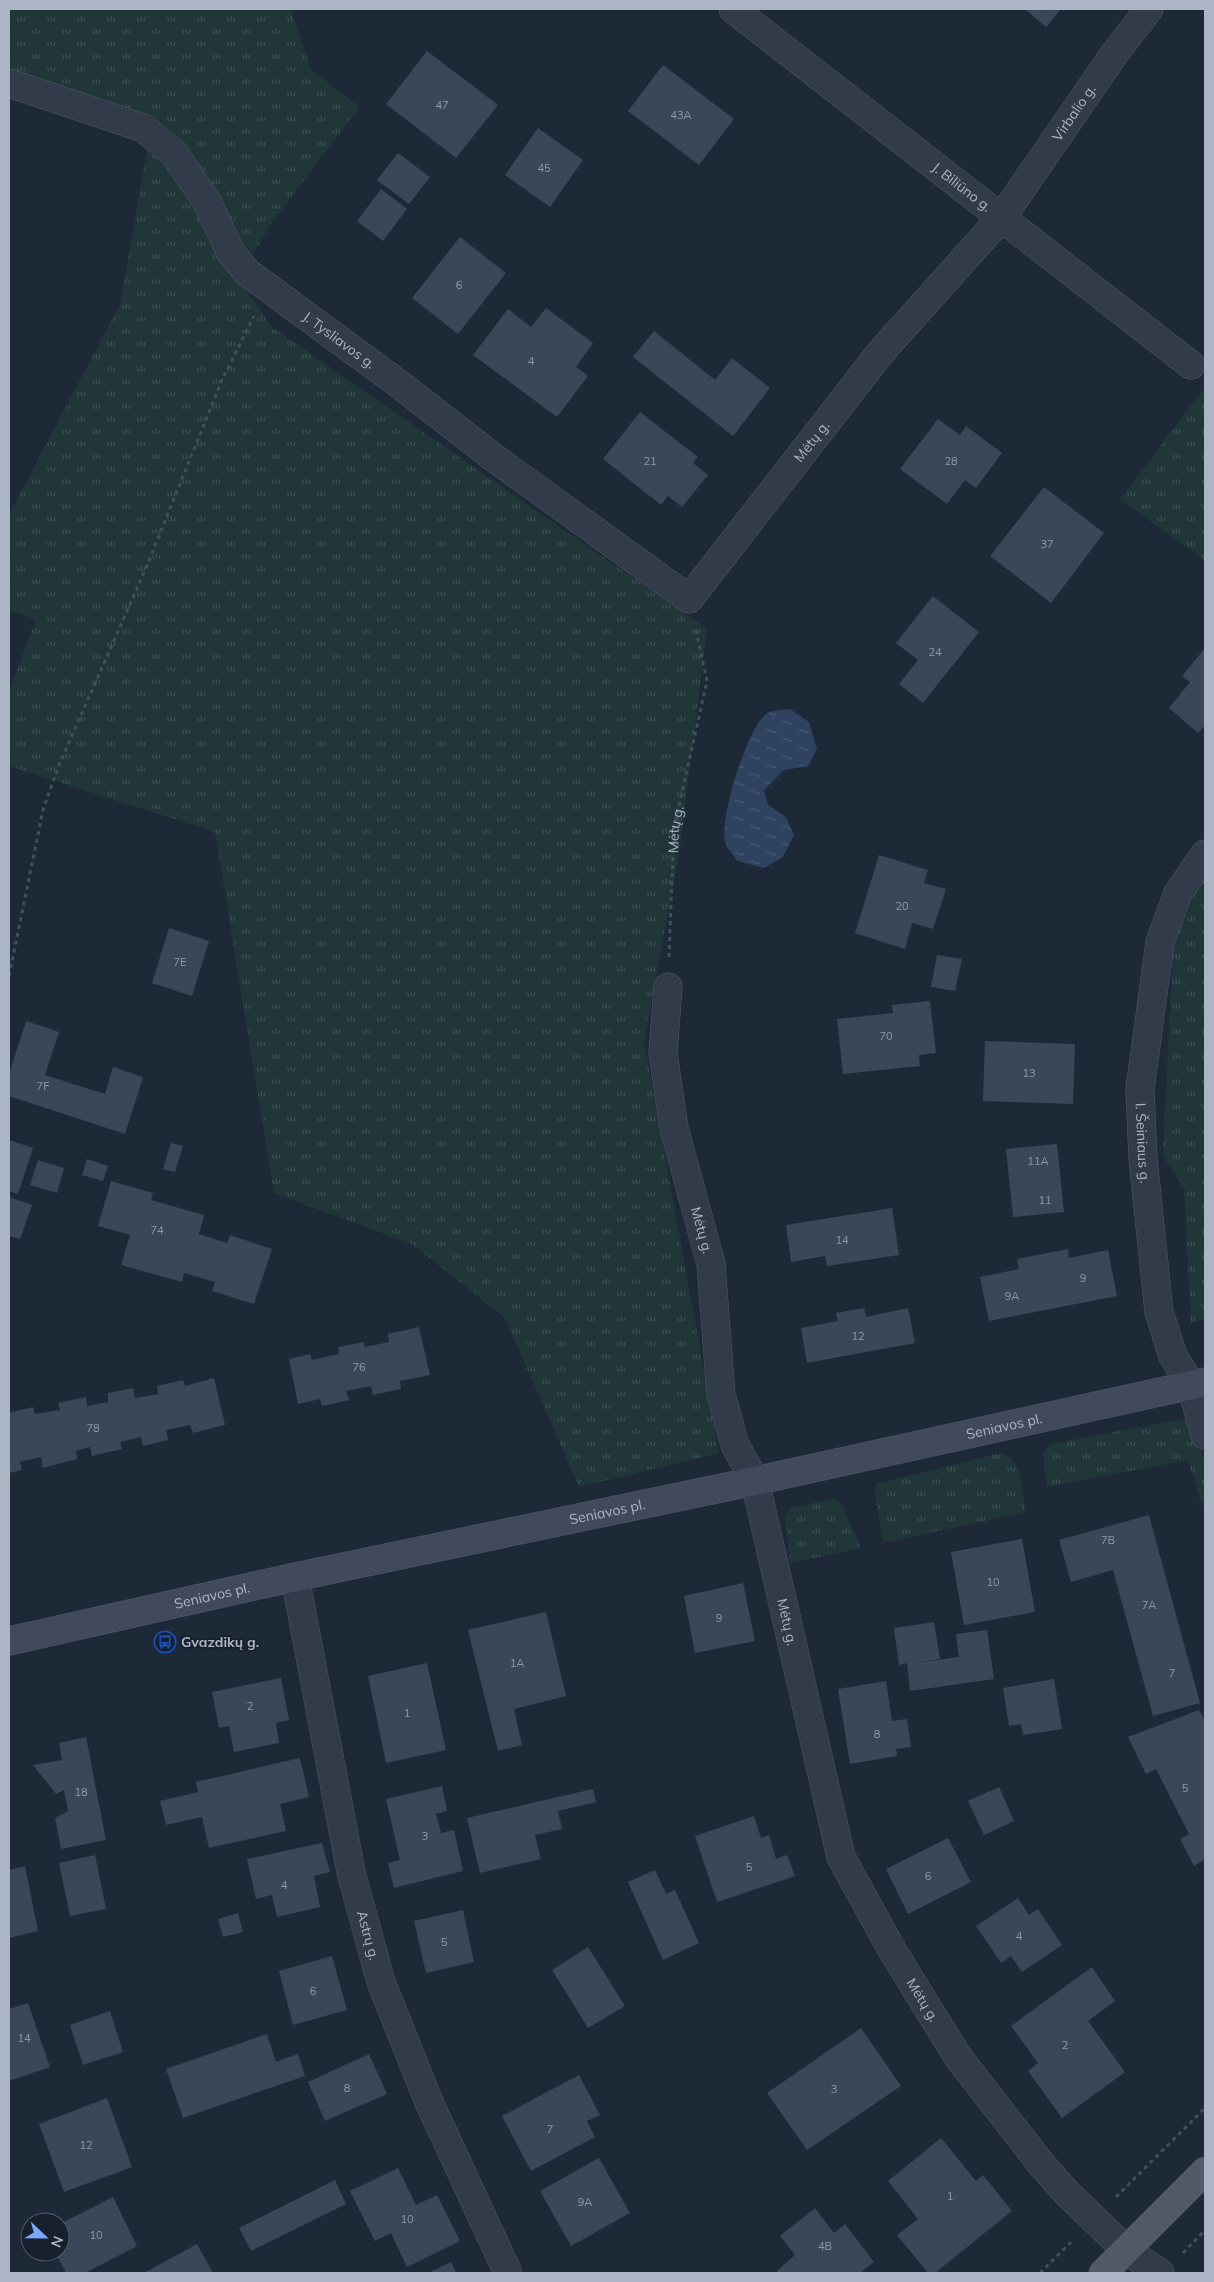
<svg xmlns="http://www.w3.org/2000/svg" width="1214" height="2282" viewBox="0 0 1214 2282" font-family="Mulish,sans-serif">
	<style>
		.grass { fill: url(#grass-tufts) }
		.water { fill: url(#water-ripples) }
		.building { fill: #3a4759 }
		.lines { fill: none; stroke-linecap: round; stroke-linejoin: round }
		.street-casing { stroke: #505867; stroke-width: 29 }
		.secondary-casing { stroke: #505867; stroke-width: 29 }
		.primary-casing { stroke: #3c4452; stroke-width: 29 }
		.path { stroke: #3e5357; stroke-width: 3; stroke-dasharray: 4 4; stroke-linecap: butt }
		.street { stroke: #323b49; stroke-width: 28 }
		.secondary { stroke: #404a5c; stroke-width: 28 }
		.primary { stroke: #505a69; stroke-width: 28 }
		.labels { text-anchor: middle; dominant-baseline: central; stroke-width: 4; stroke-linejoin: round; paint-order: stroke }
		.number-label { font-size: 11px; fill: #909aab }
		.street-label { font-size: 14px; fill: #acb5c6; stroke: #18202d }
		.poi-label { font-size: 14px; font-weight: bold; fill: #acb5c6; stroke: #18202d; text-anchor: start }
	</style>
	<defs>
		<pattern id="grass-tufts" width="24" height="20" patternUnits="userSpaceOnUse" patternTransform="scale(1.25)"><rect width="24" height="20" fill="#203639"/><path d="M3 7l-1-3M5 7V3M7 7l1-3M15 17l-1-3M17 17v-4M19 17l1-3" fill="none" stroke="#3e5154"/></pattern>
		<pattern id="water-ripples" width="26" height="14" patternUnits="userSpaceOnUse" patternTransform="scale(1.25)"><rect width="26" height="14" fill="#2f425f"/><path d="M2 4q2-2 4 0t4 0M15 11q2-2 4 0t4 0" fill="none" stroke="#4a5b74"/></pattern>
	</defs>
	<rect width="100%" height="100%" fill="#1e2938"/>
	<path class="grass" d="M9 9H290L311 69 359 107 272 223 238 278 272 327 707 629 679 854 644 1041 719 1453 579 1487 505 1318 412 1244 274 1193 215 832 9 766V692L36 619 9 610V515L120 304 153 118 9 68Z
		M1205 387V561L1120 499Z
		M1205 875V1319L1191 1323 1184 1188 1163 1156 1173 943 1200 881Z
		M1184 1419 1192 1422C1199 1447 1214 1480 1202 1505L1188 1460 1047 1487 1043 1454 1050 1444Z
		M997 1454C1002 1455 1009 1455 1012 1459 1020 1468 1025 1500 1026 1512L883 1543 875 1495 876 1484Z
		M835 1498 842 1505 861 1548 790 1563 785 1516 791 1508Z"/>
	<path class="water" d="M790 709 809 722 817 749 808 766 784 770 764 790 768 805 786 817 794 835 783 857 764 868 737 861C734 855 726 848 725 842 719 819 748 723 768 713 773 710 784 710 790 709Z"/>
	<path class="building" d="M1025 9H1061L1046 27Z
		M427 51 498 105 456 158 386 104Z
		M663 65 734 119 699 165 628 111Z
		M538 128 583 160 550 207 505 175Z
		M398 153 430 177 409 204 377 180Z
		M381 189 407 209 383 241 357 221Z
		M460 237 506 273 458 334 412 298Z
		M546 308 593 343 576 367 588 376 557 417 473 355 508 309 531 327Z
		M654 331 715 380 732 358 770 388 733 436 633 357Z
		M640 412 698 457 693 463 708 475 682 507 668 496 661 505 603 459Z
		M938 419 960 435 966 426 1002 453 976 488 965 480 947 504 900 469Z
		M1044 487 1104 533 1051 603 990 556Z
		M933 596 979 632 923 703 899 684 918 660 896 643Z
		M1205 648V725L1198 733 1169 708 1190 682 1182 676Z
		M879 855 928 870 924 883 946 889 933 929 912 923 905 949 855 933Z
		M169 928 209 941 192 996 152 983Z
		M937 955 962 959 955 991 931 987Z
		M930 1001 936 1053 919 1055 920 1066 843 1074 837 1019 893 1013 892 1005Z
		M26 1021 59 1032 45 1075 105 1094 113 1067 143 1077 125 1134 9 1096V1074Z
		M985 1041 1075 1044 1073 1104 983 1101Z
		M9 1140 33 1148 18 1194 9 1191Z
		M171 1143 183 1146 175 1172 163 1169Z
		M1057 1144 1064 1212 1013 1217 1006 1149Z
		M87 1159 108 1166 103 1181 82 1175Z
		M38 1160 64 1168 57 1193 30 1185Z
		M111 1181 153 1193 151 1200 204 1215 199 1234 227 1243 230 1235 272 1249 254 1304 212 1291 215 1282 184 1273 182 1282 121 1265 130 1235 98 1226Z
		M9 1197 32 1205 20 1239 9 1236Z
		M892 1208 899 1255 827 1266 825 1256 791 1262 786 1225Z
		M1068 1249 1069 1258 1108 1250 1117 1296 989 1321 980 1277 1019 1269 1017 1259Z
		M864 1308 866 1317 908 1308 915 1343 807 1363 801 1328 838 1321 836 1313Z
		M419 1327 430 1375 400 1381 401 1389 373 1395 371 1386 346 1391 349 1400 322 1406 320 1399 298 1404 289 1359 310 1354 312 1360 339 1354 338 1347 364 1342 365 1347 389 1342 388 1334Z
		M214 1378 225 1425 193 1433 190 1425 166 1430 168 1440 143 1446 141 1437 120 1442 122 1449 92 1456 90 1447 76 1451 77 1459 43 1468 41 1457 20 1462 22 1470 9 1473V1413L33 1407 35 1414 60 1410 58 1403 86 1397 87 1406 108 1402V1393L133 1388 135 1398 158 1394 157 1386 183 1380 185 1386Z
		M1149 1515 1200 1703 1153 1716 1113 1570 1071 1582 1059 1540Z
		M1022 1539 1035 1612 964 1625 951 1552Z
		M743 1583 755 1641 695 1653 684 1596Z
		M546 1612 566 1696 514 1709 522 1745 498 1751 468 1630Z
		M934 1622 940 1659 916 1663 959 1657 956 1634 987 1630 994 1679 910 1691 907 1663 899 1665 894 1628Z
		M427 1663 446 1750 386 1763 368 1676Z
		M281 1678 289 1720 276 1723 279 1743 234 1752 229 1726 219 1728 212 1692Z
		M1054 1679 1062 1729 1023 1735 1021 1724 1009 1726 1003 1688Z
		M886 1681 892 1721 907 1719 911 1747 896 1749 897 1756 850 1764 838 1689Z
		M1199 1710 1205 1721V1859L1194 1866 1180 1839 1189 1834 1156 1769 1146 1774 1128 1737Z
		M86 1737 106 1840 61 1849 55 1818 68 1811 64 1790 56 1794 33 1765 62 1760 59 1743Z
		M300 1758 309 1797 280 1804 286 1831 209 1848 202 1817 166 1825 160 1801 198 1792 196 1782Z
		M442 1786 447 1811 436 1814 441 1833 454 1830 463 1871 394 1888 388 1863 400 1860 386 1799Z
		M999 1787 1014 1821 984 1835 968 1801Z
		M593 1789 596 1802 558 1811 562 1829 535 1835 541 1859 480 1873 467 1818Z
		M754 1816 761 1838 769 1835 776 1859 787 1855 795 1876 717 1902 695 1836Z
		M948 1838 971 1882 908 1914 886 1869Z
		M322 1843 330 1872 314 1876 320 1907 277 1917 272 1895 256 1899 247 1859Z
		M95 1855 106 1909 70 1916 59 1863Z
		M25 1866 38 1931 9 1938V1870Z
		M655 1870 666 1894 675 1890 699 1943 663 1960 628 1882Z
		M1018 1898 1029 1915 1038 1909 1062 1945 1022 1972 1011 1956 1001 1963 976 1926Z
		M463 1910 474 1962 426 1973 414 1921Z
		M238 1913 243 1932 223 1937 218 1919Z
		M588 1947 625 2006 588 2028 552 1970Z
		M332 1956 347 2010 293 2025 279 1971Z
		M1092 1967 1115 2001 1088 2021 1125 2072 1062 2118 1028 2071 1038 2063 1011 2026Z
		M28 2003 50 2067 9 2081V2009Z
		M110 2011 123 2052 83 2065 70 2025Z
		M861 2028 901 2086 807 2150 767 2093Z
		M267 2034 276 2062 298 2054 305 2076 183 2118 166 2069Z
		M369 2054 387 2094 325 2121 308 2082Z
		M579 2075 600 2115 587 2121 595 2137 531 2171 502 2116Z
		M107 2098 132 2167 64 2192 39 2124Z
		M941 2138 976 2181 983 2175 1012 2211 935 2273H928L897 2235 918 2219 888 2181Z
		M599 2158 630 2213 571 2246 540 2191Z
		M398 2168 416 2205 437 2195 460 2241 407 2267 391 2233 375 2241 350 2191Z
		M335 2180 346 2204 251 2251 239 2228Z
		M113 2197 137 2246 85 2273H66L55 2252H60V2224Z
		M815 2208 834 2233 845 2224 874 2262 860 2273H779L777 2271 795 2255 780 2236Z
		M197 2244 213 2273H144Z
		M451 2262 456 2273H428Z"/>
	<g class="lines">
		<g class="street-casing">
			<g id="street">
				<path id="s2" d="M733 9 1191 365"/>
				<path id="s3" d="M9 83 143 128 174 153 207 202 231 253 248 273 399 384 493 457 689 599 881 352 1002 217 1115 53 1149 9"/>
				<path id="s4" d="M1205 854 1178 893 1160 942 1140 1089 1143 1159 1159 1312 1173 1356 1191 1385 1205 1435"/>
				<path id="s5" d="M668 987 663 1053 674 1128 711 1264 721 1394 735 1445 755 1481 841 1857 892 1950 958 2057 1042 2165 1066 2192 1126 2250 1160 2273"/>
				<path id="s6" d="M295 1577 351 1872 381 1982 429 2102 508 2273"/>
			</g>
		</g>
		<g class="secondary-casing">
			<g id="secondary">
				<path id="s7" d="M9 1641 295 1577 755 1481 1205 1382"/>
			</g>
		</g>
		<g class="primary-casing">
			<path id="primary" d="M1103 2273 1205 2171"/>
		</g>
		<g class="path">
			<path id="s1" d="M669 957 674 828 707 681 696 630"/>
			<path d="M9 976 43 810 59 765 146 568 222 380 254 316"/>
			<path d="M1116 2197 1205 2108"/>
			<path d="M1183 2253 1205 2230"/>
			<path d="M1040 2273 1071 2242"/>
		</g>
		<use href="#street" class="street"/>
		<use href="#secondary" class="secondary"/>
		<use href="#primary" class="primary"/>
	</g>
	<defs>
		<g id="bus-ring" transform="scale(1.125)"><circle r="9.5" fill="#18202d" stroke="#1a4fb4" stroke-width="1.5"/><path d="M-5-6H5V4H4V6H2V4H-2V6H-4V4H-5ZM-3.5-4V0h7V-4ZM-3.5 1.2v1.5H-2V1.2ZM2 1.2v1.5H3.5V1.2Z" fill="#1a4fb4"/></g>
	</defs>
	<g fill-rule="evenodd">
		<use href="#bus-ring" x="165" y="1642"/>
	</g>
	<g class="labels">
		<g class="number-label">
			<text x="442" y="105">47</text>
			<text x="681" y="115">43A</text>
			<text x="544" y="168">45</text>
			<text x="459" y="285">6</text>
			<text x="531" y="361">4</text>
			<text x="650" y="461">21</text>
			<text x="951" y="461">28</text>
			<text x="1047" y="544">37</text>
			<text x="935" y="652">24</text>
			<text x="902" y="906">20</text>
			<text x="180" y="962">7E</text>
			<text x="886" y="1036">70</text>
			<text x="1029" y="1073">13</text>
			<text x="43" y="1086">7F</text>
			<text x="1038" y="1161">11A</text>
			<text x="1045" y="1200">11</text>
			<text x="157" y="1230">74</text>
			<text x="842" y="1240">14</text>
			<text x="1083" y="1278">9</text>
			<text x="1012" y="1296">9A</text>
			<text x="858" y="1336">12</text>
			<text x="359" y="1367">76</text>
			<text x="93" y="1428">78</text>
			<text x="1108" y="1540">7B</text>
			<text x="993" y="1582">10</text>
			<text x="1149" y="1605">7A</text>
			<text x="719" y="1618">9</text>
			<text x="517" y="1663">1A</text>
			<text x="1172" y="1673">7</text>
			<text x="250" y="1706">2</text>
			<text x="407" y="1713">1</text>
			<text x="877" y="1734">8</text>
			<text x="1185" y="1788">5</text>
			<text x="81" y="1792">18</text>
			<text x="425" y="1836">3</text>
			<text x="749" y="1867">5</text>
			<text x="928" y="1876">6</text>
			<text x="284" y="1885">4</text>
			<text x="1019" y="1936">4</text>
			<text x="444" y="1942">5</text>
			<text x="313" y="1991">6</text>
			<text x="24" y="2038">14</text>
			<text x="1065" y="2045">2</text>
			<text x="347" y="2088">8</text>
			<text x="834" y="2089">3</text>
			<text x="550" y="2129">7</text>
			<text x="86" y="2145">12</text>
			<text x="950" y="2196">1</text>
			<text x="585" y="2202">9A</text>
			<text x="407" y="2219">10</text>
			<text x="96" y="2235">10</text>
			<text x="825" y="2246">4B</text>
		</g>
		<g class="street-label">
			<text stroke="none"><textPath href="#s3" startOffset="1492">Virbalio g.</textPath></text>
			<text stroke="none"><textPath href="#s2" startOffset="290">J. Biliūno g.</textPath></text>
			<text stroke="none"><textPath href="#s3" startOffset="436">J. Tysliavos g.</textPath></text>
			<text stroke="none"><textPath href="#s3" startOffset="1071">Mėtų g.</textPath></text>
			<text stroke="none"><textPath href="#s1" startOffset="128">Mėtų g.</textPath></text>
			<text stroke="none"><textPath href="#s4" startOffset="302">I. Šeiniaus g.</textPath></text>
			<text stroke="none"><textPath href="#s5" startOffset="248">Mėtų g.</textPath></text>
			<text stroke="none"><textPath href="#s7" startOffset="1018">Seniavos pl.</textPath></text>
			<text stroke="none"><textPath href="#s7" startOffset="612">Seniavos pl.</textPath></text>
			<text stroke="none"><textPath href="#s7" startOffset="208">Seniavos pl.</textPath></text>
			<text stroke="none"><textPath href="#s5" startOffset="652">Mėtų g.</textPath></text>
			<text stroke="none"><textPath href="#s6" startOffset="366">Astrų g.</textPath></text>
			<text stroke="none"><textPath href="#s5" startOffset="1058">Mėtų g.</textPath></text>
		</g>
		<g class="poi-label">
			<text x="181" y="1642">Gvazdikų g.</text>
		</g>
	</g>
	<rect width="1214" height="2282" fill="none" stroke="#acb5c6" stroke-width="20"/>
	<g transform="translate(45 2237) rotate(112)"><circle r="24" fill="#18202d" stroke="#535c6a"/>
	<path d="M0-4L9 19L0 12L-9 19Z" fill="#78a8ff"/>
	<text y="-8" font-size="14" font-weight="bold" text-anchor="middle" fill="#acb5c6">N</text>
	</g>
</svg>
